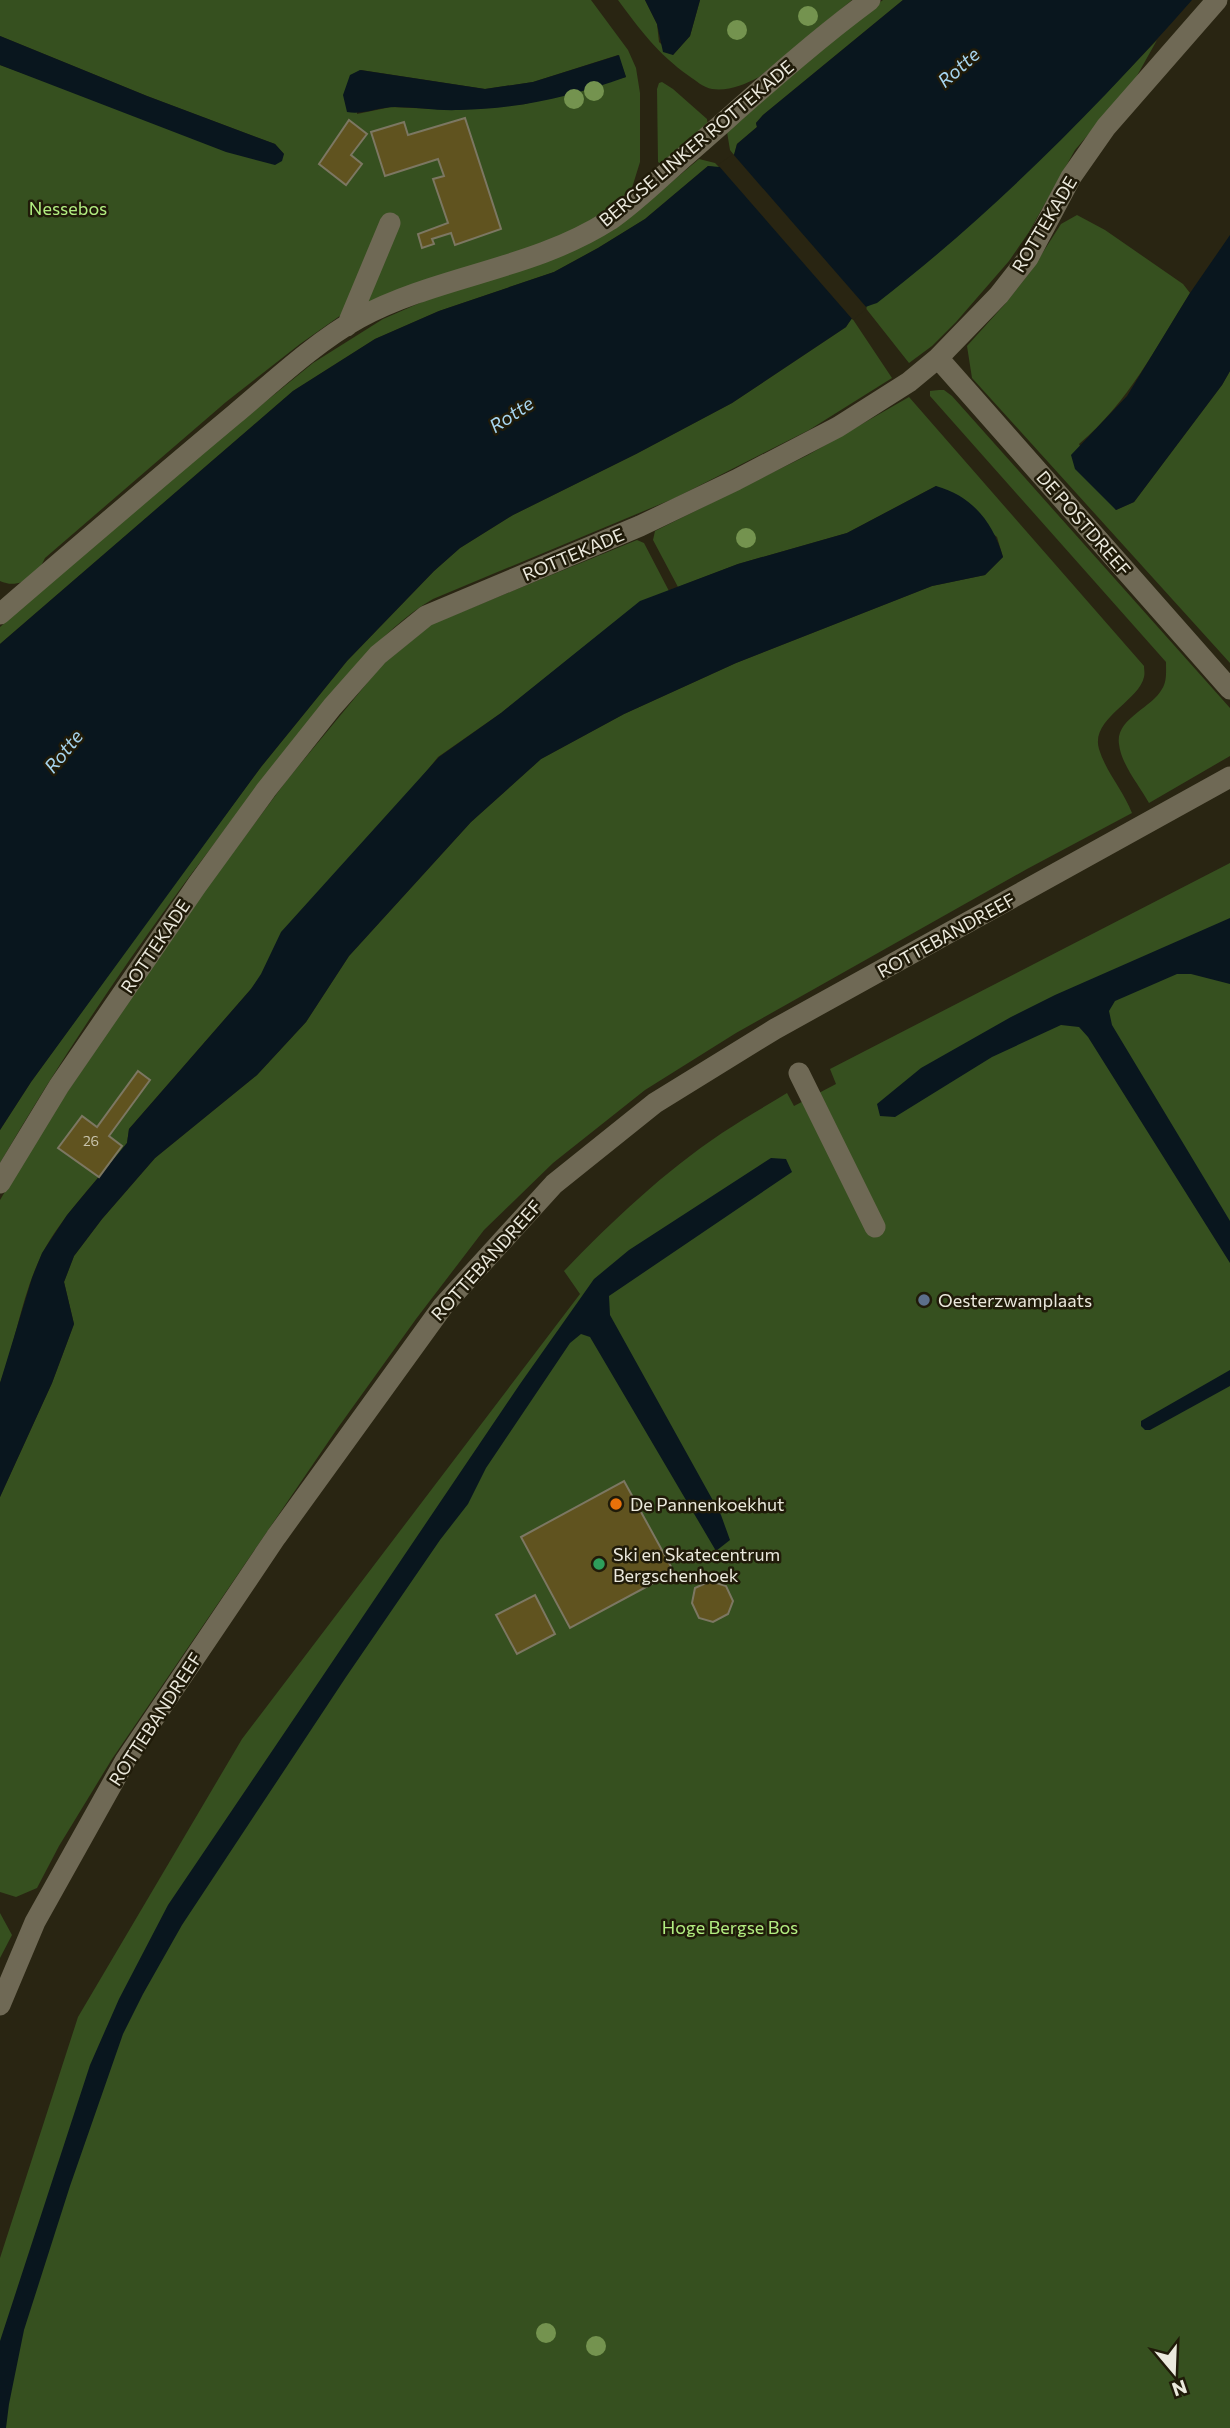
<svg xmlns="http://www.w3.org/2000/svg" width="1230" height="2428" viewBox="0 0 1230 2428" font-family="Commissioner,sans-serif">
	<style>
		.green { fill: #36501f; fill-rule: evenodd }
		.water { fill: #09161e }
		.pier { fill: #292512 }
		.building { fill: #60531f; stroke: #7c7762; stroke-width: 2 }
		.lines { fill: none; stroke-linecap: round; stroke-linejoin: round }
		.minor { stroke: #6f6955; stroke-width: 21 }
		.tree { fill: #74934f }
		.service-dot { fill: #5c6f8a; stroke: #201b09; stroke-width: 2.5 }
		.food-dot { fill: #e8710a; stroke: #201b09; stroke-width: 2.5 }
		.leisure-dot { fill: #2e9e5b; stroke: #201b09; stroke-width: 2.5 }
		.labels { text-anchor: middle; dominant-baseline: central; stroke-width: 5; stroke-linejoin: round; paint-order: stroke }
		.number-label { font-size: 14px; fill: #c8c4ae }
		.street-label { font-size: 18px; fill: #ebe9dd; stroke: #201b09 }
		.park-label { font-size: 18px; fill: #b2ed81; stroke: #201b09 }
		.poi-label { font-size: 18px; fill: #ebe9dd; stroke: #201b09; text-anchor: start }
		.water-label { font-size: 19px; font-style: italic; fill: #a7d5ef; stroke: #201b09 }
	</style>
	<rect width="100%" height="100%" fill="#292512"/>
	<path class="green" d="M0 0H591L628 50 636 68 640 93V162L631 191 602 214 553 241 344 313 300 344 226 402 45 558C37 576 19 590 0 581V65L50 83 284 154 275 144 147 96 0 36ZM618 55 626 77 525 104 458 110 391 107 357 114 361 70 485 89 533 82Z
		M618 0H645L657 24 659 42 673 55 690 36 700 0H852L759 77C744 85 729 91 712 89 704 88 695 80 689 76 657 53 641 31 618 0Z
		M883 0H903L763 115 756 123 757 127 737 144 734 155 730 150 727 132 856 20Z
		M1157 40 1134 81 1075 150 1029 232 1009 261 956 322 932 346 909 363 864 306 877 302C979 224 1068 133 1157 40Z
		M662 82 673 89 707 119 708 127 661 164 658 162 657 89 659 83Z
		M699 159 715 163 720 168 708 166 645 219 598 248 554 272 439 311 375 339 293 391 0 644V627L141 503 313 363 383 319 644 205Z
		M1077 215 1105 230 1183 284 1190 293C1156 347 1129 402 1079 444L1116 510 1134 502 1222 385 1230 371V663L972 378 967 346 1005 304 1031 271 1061 224Z
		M852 318 892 378 809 430 675 498 433 599C378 631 333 693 294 742 186 875 86 1015 0 1163V1130L31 1082 172 887 261 767 347 661 434 571 460 548 513 515 636 454 732 403 846 327Z
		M939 390H944L952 396 1230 708V756L1149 803C1139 785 1121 764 1119 744 1115 719 1152 708 1162 689 1167 682 1166 671 1166 662L930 396V391Z
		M909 397 1144 666C1144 669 1145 673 1144 677 1139 701 1090 719 1099 749 1106 772 1123 790 1132 813L1027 869 736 1033 645 1090 553 1163 484 1230 416 1319 337 1429 112 1759 59 1846 37 1888 16 1897 0 1892V1497L52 1383 74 1324 64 1282 74 1256 102 1219 155 1158 257 1075 306 1022 349 956 471 822 541 759 624 714 736 663 932 586 985 575 1003 557 997 537 936 486 847 533 738 564 678 587 653 540 655 531 808 455Z
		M637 540 644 543 669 591 640 602 501 713 438 757 251 989 129 1129 127 1143C100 1178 62 1215 42 1254 22 1294 16 1341 0 1383V1200L39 1134 193 906 287 780 382 665 432 624Z
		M1230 863V2428H0V2258L78 2017 242 1739 580 1294 564 1271C612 1221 664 1172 722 1133 743 1119 766 1106 787 1093L794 1106 836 1084 830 1069Z
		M0 1913 12 1935 0 1958Z"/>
	<path class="water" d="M645 0H700L690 36 673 55 663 52 657 24Z
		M903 0H1192C1096 109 992 214 877 303 862 307 854 314 846 327L732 403 636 454 513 515 460 548 434 571 347 661 261 767 31 1082 0 1130V644L293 391 375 339 439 311 554 272 598 248 645 219 708 166 720 167 734 155 737 144 757 127 756 123 763 115Z
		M0 36 147 96 275 144 284 154 282 161 275 165 226 152 0 65Z
		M619 55 626 77C570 97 519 109 459 110 437 111 416 107 395 107 378 107 364 115 347 112L343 95 350 75 360 70 485 89 533 82Z
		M1230 235V371L1222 385 1134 502 1116 510 1075 469 1071 455 1127 396 1190 293Z
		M936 486C972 496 993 522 1003 557L985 575 932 586 736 663 624 714 541 759 471 822 349 956 306 1022 257 1075 155 1158 102 1219 74 1256 64 1282 74 1324 52 1383 0 1497V1383L32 1278 42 1253 67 1215 127 1143 129 1129 251 989 261 974 281 932 439 757 501 713 640 601 738 564 847 533Z
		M1230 918V984L1191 974H1177L1115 1001 1109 1011 1112 1025 1230 1221V1263L1088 1037 1079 1027 1061 1025 992 1057 895 1117 880 1116 877 1104 921 1068 1011 1017 1055 995Z
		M771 1158 786 1159 792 1172 609 1296 610 1315 721 1515 730 1540 716 1551 590 1337 581 1334 570 1343 486 1468 468 1504 440 1540 346 1677 182 1925 143 1994 123 2034 70 2186 24 2330 9 2404 6 2428H0V2341L90 2065 119 1999 168 1905 520 1384 594 1279 629 1250Z
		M1230 1370V1386L1150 1430H1145L1141 1426V1421Z"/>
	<path class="pier" d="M733 154 867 308 853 320 718 165Z"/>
	<path class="building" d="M465 118 501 229 455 245 451 233 432 239 434 244 422 248 418 234 448 223 433 179 444 176 438 159 385 176 371 132 404 122 408 135Z
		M349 120 367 134 351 155 362 164 346 185 319 164Z
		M138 1071 150 1080 109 1136 122 1146 99 1177 58 1148 82 1116 97 1127Z
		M624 1481 674 1572 570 1628 521 1537Z
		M710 1581 726 1586 733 1601 728 1614 713 1622 699 1618 692 1603 695 1588Z
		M535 1595 555 1634 517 1654 496 1615Z"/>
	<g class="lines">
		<path class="minor" d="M347 326 390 223
			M938 358 1230 689
			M0 614C78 547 156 480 235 414 272 383 317 341 359 318 439 275 532 270 610 220 636 202 660 178 684 157 745 104 805 48 870 0
			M799 1073 875 1227
			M0 1183 59 1086 197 885 266 790 332 707 378 655 426 616 640 526 736 480 838 427 909 382 938 358 999 295 1028 258 1071 177 1106 127 1217 0
			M0 2005 35 1922 125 1761 276 1537 443 1306 554 1184 655 1103 775 1029 1230 777"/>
	</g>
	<g class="tree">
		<circle cx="808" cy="16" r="10"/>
		<circle cx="737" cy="30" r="10"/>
		<circle cx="594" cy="91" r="10"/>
		<circle cx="574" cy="99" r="10"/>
		<circle cx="746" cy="538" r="10"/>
		<circle cx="546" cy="2333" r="10"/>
		<circle cx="596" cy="2346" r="10"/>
	</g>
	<circle class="service-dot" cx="924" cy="1300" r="7"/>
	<circle class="food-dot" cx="616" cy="1504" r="7"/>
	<circle class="leisure-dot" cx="599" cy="1564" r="7"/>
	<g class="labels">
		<g class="number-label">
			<text x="91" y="1140">26</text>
		</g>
		<g class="street-label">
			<text transform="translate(696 143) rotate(-40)">BERGSE LINKER ROTTEKADE</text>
			<text transform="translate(1044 224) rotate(-59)">ROTTEKADE</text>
			<text transform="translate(1084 523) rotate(49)">DE POSTDREEF</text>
			<text transform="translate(573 554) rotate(-23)">ROTTEKADE</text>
			<text transform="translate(946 935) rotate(-29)">ROTTEBANDREEF</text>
			<text transform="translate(155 946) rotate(-56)">ROTTEKADE</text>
			<text transform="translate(486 1260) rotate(-48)">ROTTEBANDREEF</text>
			<text transform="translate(155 1719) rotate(-57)">ROTTEBANDREEF</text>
		</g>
		<g class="park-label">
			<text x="68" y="208">Nessebos</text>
			<text x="730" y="1927">Hoge Bergse Bos</text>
		</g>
		<g class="poi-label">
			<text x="938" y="1300">Oesterzwamplaats</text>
			<text x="630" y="1504">De Pannenkoekhut</text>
			<text x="613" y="1554">Ski en Skatecentrum<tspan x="613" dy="21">Bergschenhoek</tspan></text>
		</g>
		<g class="water-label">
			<text transform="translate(958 67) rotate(-42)">Rotte</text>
			<text transform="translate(511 414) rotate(-34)">Rotte</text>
			<text transform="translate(63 751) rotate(-51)">Rotte</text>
		</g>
	</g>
	<g transform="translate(1174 2372) rotate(161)" stroke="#201b09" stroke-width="5" paint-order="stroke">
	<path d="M0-5L12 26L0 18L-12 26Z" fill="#ebe9dd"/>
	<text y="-10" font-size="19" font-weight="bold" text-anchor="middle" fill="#ebe9dd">N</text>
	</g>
</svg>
